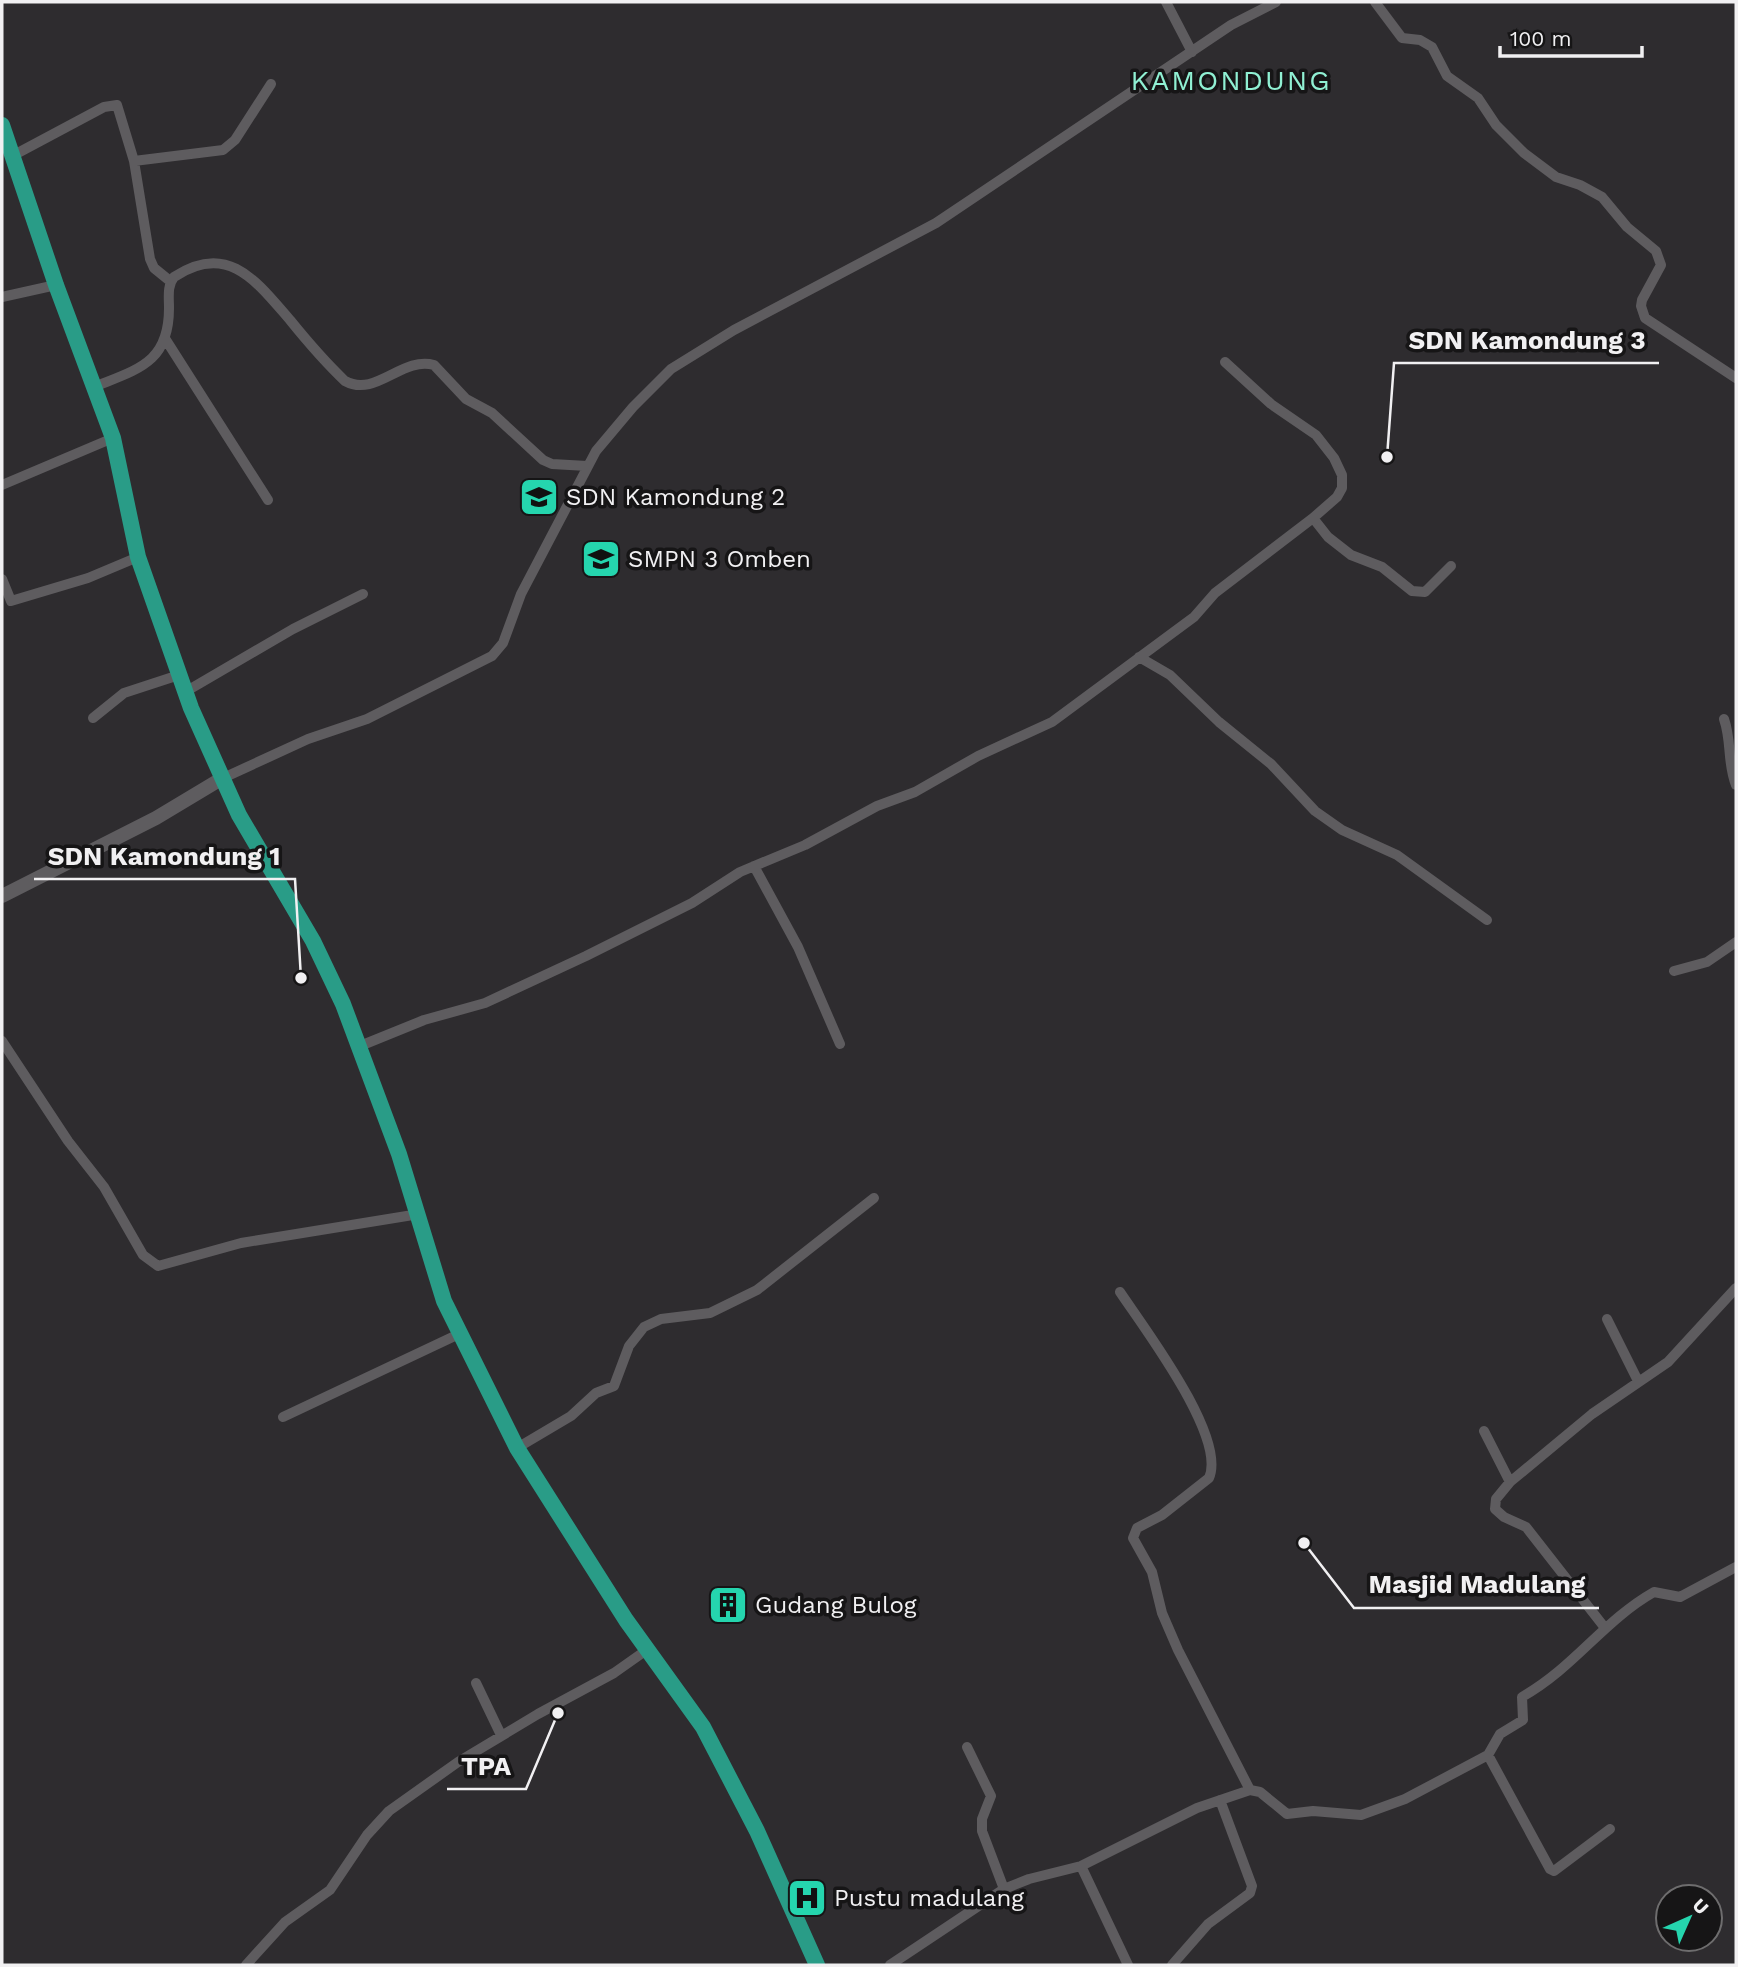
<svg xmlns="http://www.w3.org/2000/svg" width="1738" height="1967" viewBox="0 0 1738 1967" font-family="'Work Sans',sans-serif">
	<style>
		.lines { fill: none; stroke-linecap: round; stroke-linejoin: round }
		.street { stroke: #5e5c5f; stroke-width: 10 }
		.secondary { stroke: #5e5c5f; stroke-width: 14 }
		.primary { stroke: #299c87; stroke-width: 16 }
		.labels { text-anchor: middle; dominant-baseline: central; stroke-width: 7; stroke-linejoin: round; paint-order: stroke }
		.poi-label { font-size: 24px; fill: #f1f0f2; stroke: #161516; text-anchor: start }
		.quarter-label { font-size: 28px; letter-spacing: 2px; fill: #90f0d3; stroke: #161516 }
		.leader { fill: none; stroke: #f1f0f2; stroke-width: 2.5 }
		.callout-dot { fill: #f1f0f2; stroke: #161516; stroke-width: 2.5 }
		.callout-label { font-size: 26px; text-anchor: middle; font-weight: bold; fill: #f1f0f2; stroke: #161516; stroke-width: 7; stroke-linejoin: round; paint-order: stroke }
	</style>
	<rect width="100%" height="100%" fill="#2e2c2f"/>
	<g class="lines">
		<path class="street" d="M1166 2 1192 52
			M1375 2 1402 38 1420 40 1432 47 1447 76 1478 98 1496 125 1524 153 1556 177 1580 185 1602 197 1627 227 1656 251 1661 265 1642 300 1641 306 1645 318 1736 378
			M14 155 104 107 117 105 134 161 150 259 154 268 170 281
			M134 161 223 150 235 140 271 84
			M2 297 56 285
			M166 340 268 500
			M94 387C138 369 169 363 169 308 169 297 167 286 174 277 228 241 257 282 290 320 307 341 325 362 345 381 376 398 402 356 434 365L466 399 492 413 543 460 552 464 587 466
			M2 485 113 438
			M1313 518 1328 537 1351 555 1382 567 1412 591 1425 592 1451 566
			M2 579 11 601 88 578 138 557
			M1139 657 1170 675 1219 722 1271 764 1315 811 1342 830 1397 855 1487 920
			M185 692 293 629 363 594
			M93 718 124 693 179 675
			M1724 719C1732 742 1727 763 1736 785
			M221 779 308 739 367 719 492 656 503 643 521 594 596 451 633 407 671 369 734 330 936 223 1231 25 1276 2
			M754 866 798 947 840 1044
			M1674 971 1707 962 1736 942
			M2 1041 68 1141 104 1187 143 1255 158 1266 241 1243 419 1214
			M360 1046 424 1020 485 1003 586 956 692 903 740 872 805 845 877 806 915 792 978 756 1052 722 1194 617 1215 593 1313 518 1337 497 1342 488V475L1334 458 1316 435 1271 404 1225 362
			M1120 1292C1144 1328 1227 1437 1209 1478L1162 1515 1137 1528 1133 1538 1152 1572 1162 1613 1178 1650 1250 1790
			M1607 1319 1638 1381
			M283 1417 459 1334
			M1484 1431 1510 1482
			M517 1448 571 1416 596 1393 614 1386 629 1346 644 1327 661 1319 710 1313 757 1290 874 1198
			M1605 1628 1526 1527 1504 1517 1495 1509 1496 1499 1510 1482 1592 1414 1668 1362 1736 1288
			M476 1683 501 1735
			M967 1747 991 1796 982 1819V1831L1004 1889
			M1488 1755 1550 1869 1554 1871 1610 1829
			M1081 1866 1128 1965
			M246 1965 285 1922 330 1890 367 1835 389 1811 458 1762 538 1714 614 1673 648 1649
			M890 1965 1004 1889 1029 1879 1081 1866 1197 1808 1250 1790 1260 1792 1287 1814 1313 1811 1361 1815 1405 1799 1488 1755 1500 1734 1523 1720 1522 1697C1575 1667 1603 1621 1654 1592L1680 1597 1736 1567
			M1172 1965 1208 1924 1250 1893 1252 1886 1220 1800"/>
		<path class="secondary" d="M2 896 156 818 221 779"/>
		<path class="primary" d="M2 125 56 285 113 438 138 557 191 708 239 815 313 941 343 1004 399 1154 444 1301 517 1448 626 1620 703 1727 757 1831 817 1965"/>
	</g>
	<defs>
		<g id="school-square" transform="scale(2.0125)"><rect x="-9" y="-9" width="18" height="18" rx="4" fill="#25d5ae" stroke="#161516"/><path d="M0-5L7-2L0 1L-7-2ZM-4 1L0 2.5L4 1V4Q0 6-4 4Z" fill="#111"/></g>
		<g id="building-square" transform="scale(2.0125)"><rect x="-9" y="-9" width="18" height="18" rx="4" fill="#25d5ae" stroke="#161516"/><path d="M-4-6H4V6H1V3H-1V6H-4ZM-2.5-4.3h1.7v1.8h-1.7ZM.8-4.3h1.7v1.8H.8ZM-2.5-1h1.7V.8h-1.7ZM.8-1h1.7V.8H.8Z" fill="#111"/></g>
		<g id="hospital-square" transform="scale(2.0125)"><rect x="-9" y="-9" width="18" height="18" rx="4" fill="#25d5ae" stroke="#161516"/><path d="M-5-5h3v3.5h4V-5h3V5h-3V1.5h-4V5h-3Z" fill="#111"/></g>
	</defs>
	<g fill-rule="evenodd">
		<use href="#school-square" x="539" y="497"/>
		<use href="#school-square" x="601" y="559"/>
		<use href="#building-square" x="728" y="1605"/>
		<use href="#hospital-square" x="807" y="1898"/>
	</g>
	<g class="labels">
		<g class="poi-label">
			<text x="566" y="497">SDN Kamondung 2</text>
			<text x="628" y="559">SMPN 3 Omben</text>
			<text x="755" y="1605">Gudang Bulog</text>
			<text x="834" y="1898">Pustu madulang</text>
		</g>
		<g class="quarter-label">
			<text x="1231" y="80">KAMONDUNG</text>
		</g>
	</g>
	<path class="leader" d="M1387 457L1394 363H1659M301 978L295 879H34M1304 1543L1354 1608H1599M558 1713L526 1789H447"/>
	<g class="callout-dot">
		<circle cx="1387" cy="457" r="7"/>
		<circle cx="301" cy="978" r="7"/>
		<circle cx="1304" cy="1543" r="7"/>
		<circle cx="558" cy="1713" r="7"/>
	</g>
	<g class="callout-label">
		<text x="1527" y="349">SDN Kamondung 3</text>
		<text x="164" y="865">SDN Kamondung 1</text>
		<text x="1477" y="1593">Masjid Madulang</text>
		<text x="486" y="1775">TPA</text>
	</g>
	<rect width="1738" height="1967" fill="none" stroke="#f1f0f2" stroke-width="7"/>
	<g transform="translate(1689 1918) rotate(45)"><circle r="33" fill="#161516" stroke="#6e6d6e" stroke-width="2"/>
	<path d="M0-5L12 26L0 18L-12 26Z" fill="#25d5ae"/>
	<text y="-10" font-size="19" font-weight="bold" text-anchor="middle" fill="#f1f0f2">U</text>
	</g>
	<path d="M1500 46v10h142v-10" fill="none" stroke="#f1f0f2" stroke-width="3.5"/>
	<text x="1510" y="46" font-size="21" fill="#f1f0f2" stroke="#161516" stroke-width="5" paint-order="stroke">100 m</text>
</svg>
